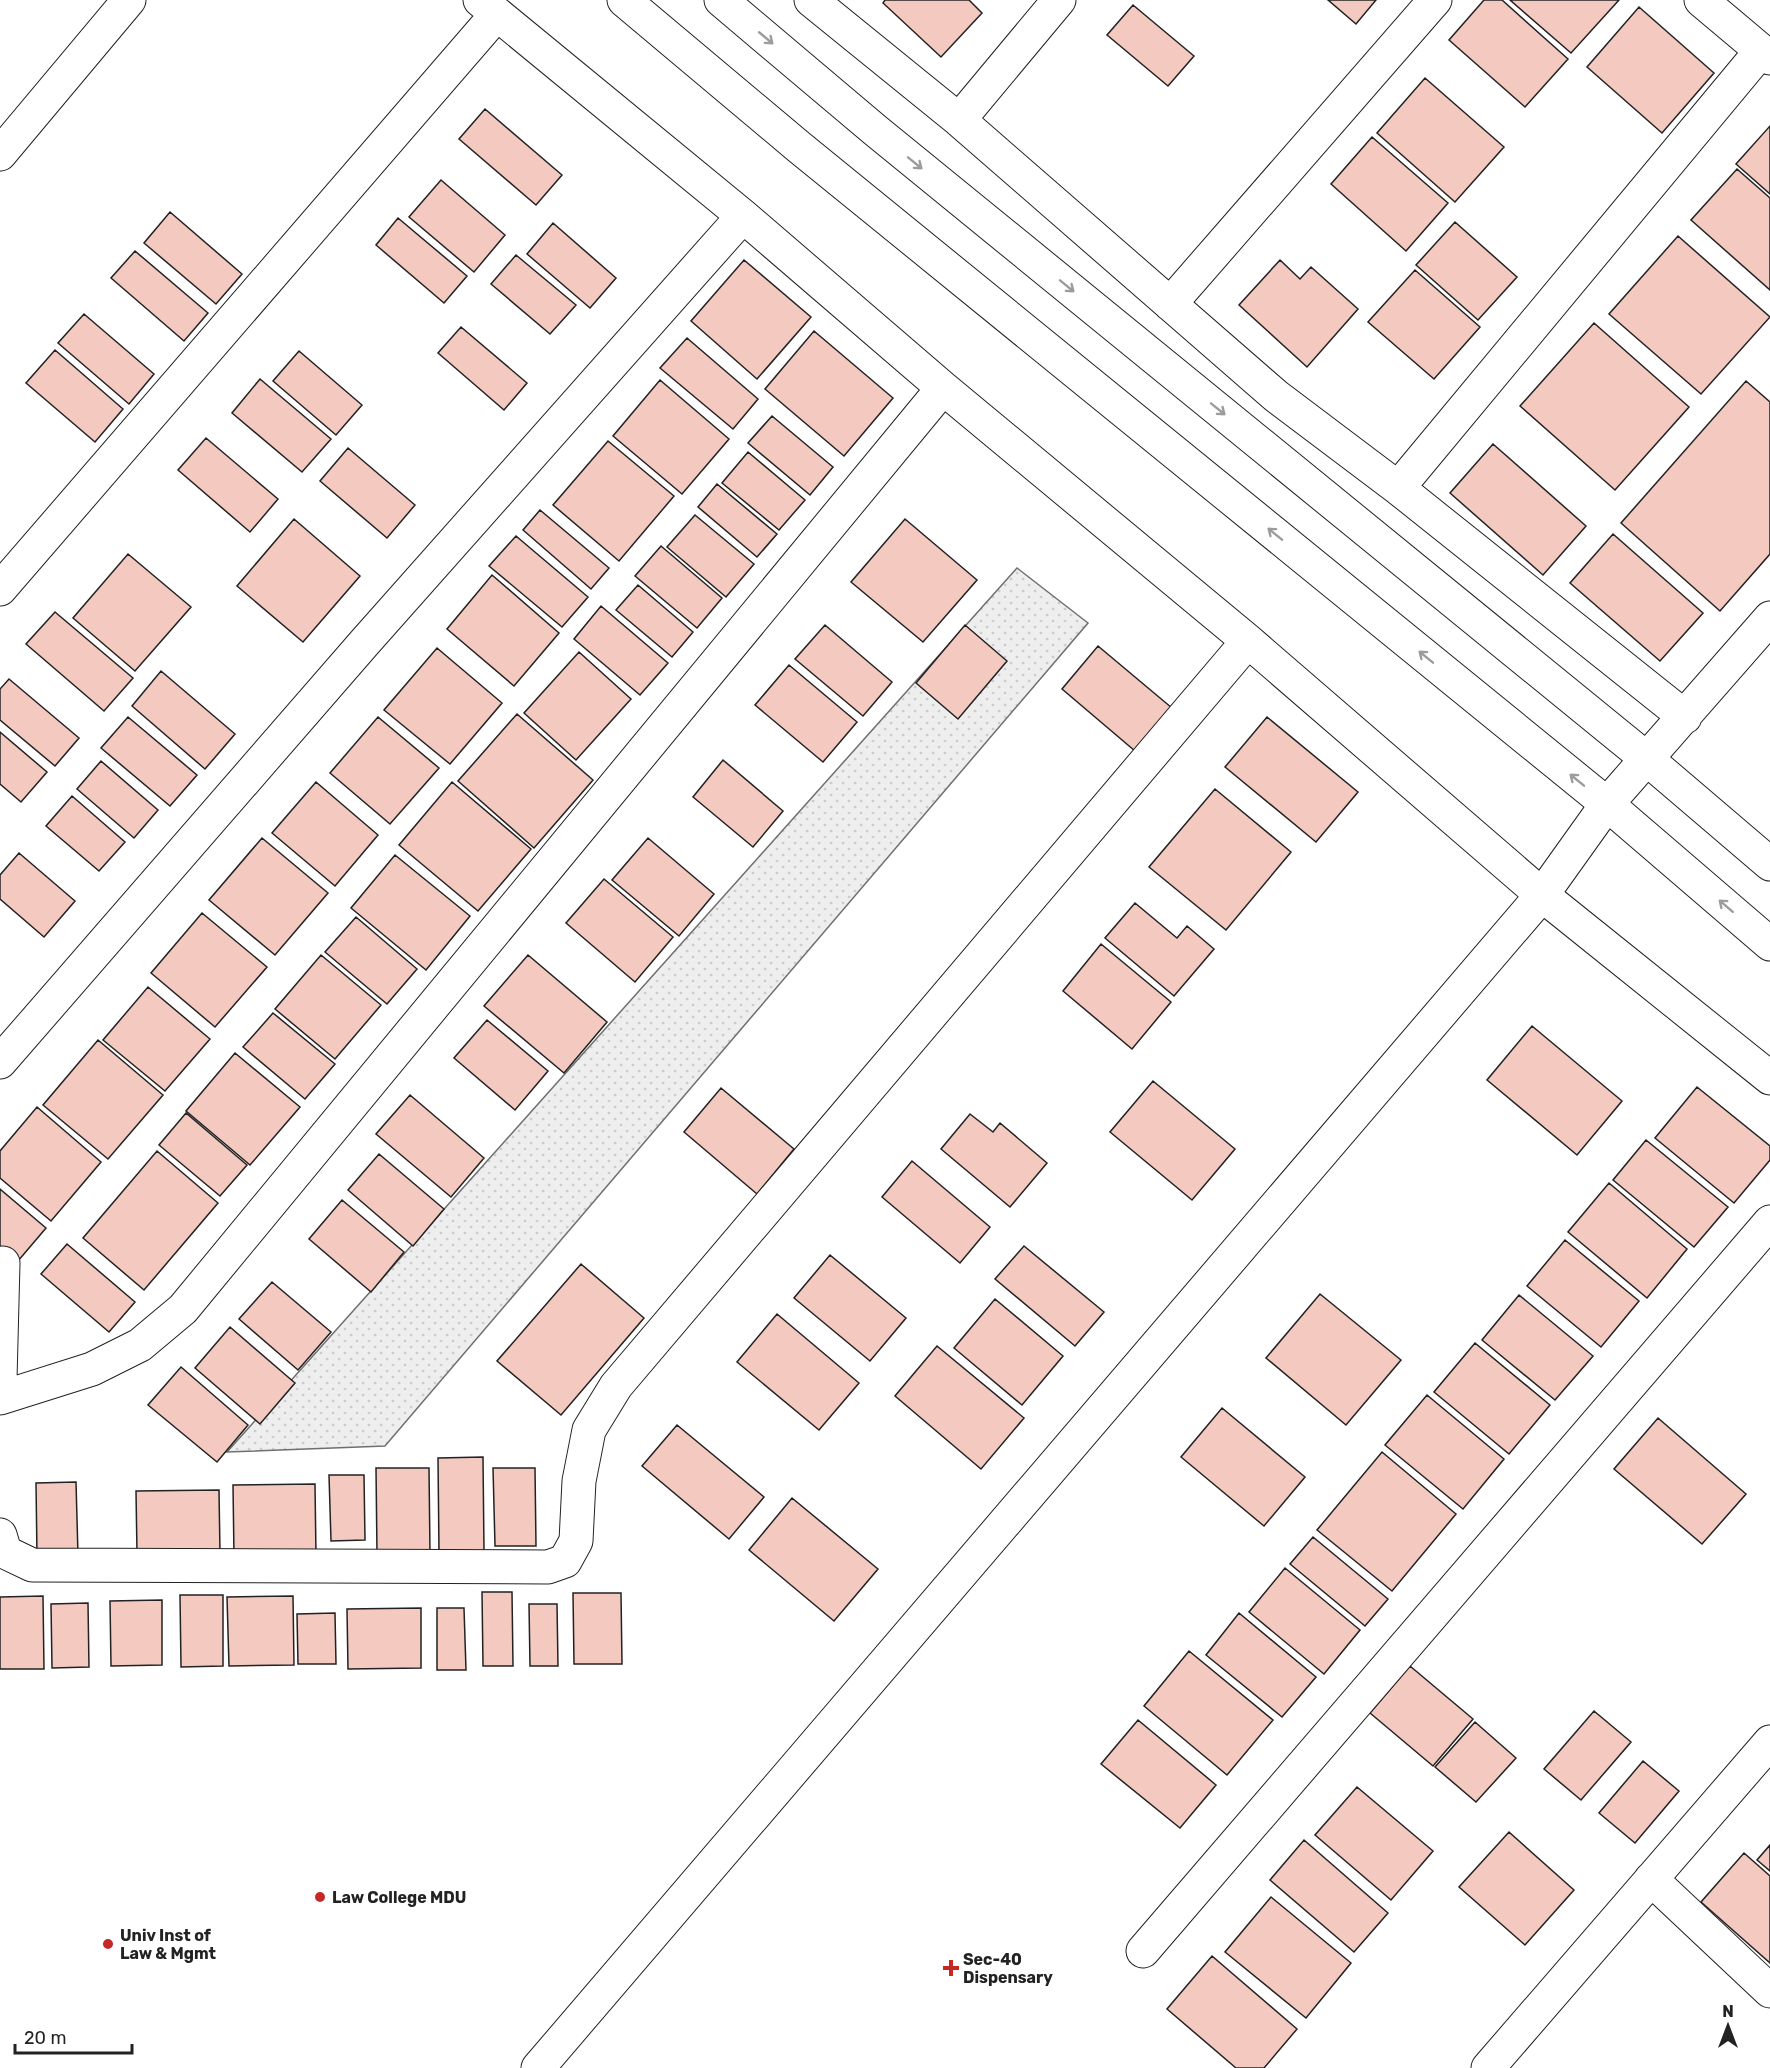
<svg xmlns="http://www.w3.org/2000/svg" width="1770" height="2068" viewBox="0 0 1770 2068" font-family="Rubik,sans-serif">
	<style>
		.park { fill: url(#park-dots); stroke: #6f6f6f; stroke-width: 1.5 }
		.building { fill: #f3c9c0; stroke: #222; stroke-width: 1.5 }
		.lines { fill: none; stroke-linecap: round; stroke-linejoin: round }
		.minor-casing { stroke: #222; stroke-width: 35 }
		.tertiary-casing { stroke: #222; stroke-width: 35 }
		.minor { stroke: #fff; stroke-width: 33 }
		.tertiary { stroke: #fff; stroke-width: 33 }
		.oneway { stroke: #9c9c9c }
		.poi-dot { fill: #c62828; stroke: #fff; stroke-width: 2 }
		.labels { text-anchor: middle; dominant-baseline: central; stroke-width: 4.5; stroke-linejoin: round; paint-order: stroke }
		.poi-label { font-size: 16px; font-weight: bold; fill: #222; stroke: #fff; text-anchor: start }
	</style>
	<defs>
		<pattern id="park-dots" width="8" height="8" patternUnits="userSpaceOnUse" patternTransform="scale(1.5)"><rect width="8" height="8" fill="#eee"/><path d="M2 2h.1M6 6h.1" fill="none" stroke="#ccc" stroke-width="1.8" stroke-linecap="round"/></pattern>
	</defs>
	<rect width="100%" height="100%" fill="#fff"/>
	<path class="park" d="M1017 568 1088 623 385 1446 227 1452Z"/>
	<path class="building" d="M885 0H969L982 13 941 57 883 3Z
		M1328 0H1376L1356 24Z
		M1484 0H1502L1568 59 1525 107 1449 40Z
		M1510 0H1619L1571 53Z
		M1133 5 1194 56 1168 86 1107 35Z
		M1639 7 1714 73 1662 133 1587 67Z
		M1425 78 1504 147 1455 202 1377 133Z
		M485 109 562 175 536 205 459 139Z
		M1770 126V194L1736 164Z
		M1372 137 1448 203 1406 251 1331 184Z
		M1737 169 1770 198V290L1691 220Z
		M441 180 505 235 474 272 409 217Z
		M170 212 242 274 216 304 144 243Z
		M398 218 467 276 444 303 376 245Z
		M1455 222 1517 277 1478 320 1416 265Z
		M553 223 616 278 590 308 527 254Z
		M1678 236 1770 317 1701 394 1609 314Z
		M135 251 208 313 184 341 111 278Z
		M516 255 576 305 550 334 491 284Z
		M744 260 811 317 757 379 691 321Z
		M1280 260 1300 279 1311 267 1358 309 1307 367 1239 305Z
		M1415 270 1480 327 1434 379 1368 322Z
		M84 314 154 374 129 404 58 343Z
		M1594 323 1689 407 1615 490 1520 406Z
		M461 327 527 383 504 410 438 353Z
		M814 331 893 398 844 456 765 389Z
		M687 338 758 399 733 429 660 368Z
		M55 350 123 409 95 442 26 383Z
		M299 351 362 405 336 435 273 381Z
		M260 379 331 439 302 472 232 413Z
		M660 380 729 439 682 494 613 436Z
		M1746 381 1770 402V554L1720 611 1621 523Z
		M772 416 833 467 810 495 748 443Z
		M206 438 278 499 250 532 178 470Z
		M608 441 674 496 619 561 553 505Z
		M1493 444 1586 526 1543 575 1450 493Z
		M348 448 415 505 387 538 320 481Z
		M748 452 805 500 779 530 722 483Z
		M717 484 777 534 757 557 698 507Z
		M540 510 609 568 591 589 523 530Z
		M695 515 754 564 726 597 667 547Z
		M294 519 360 576 303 642 237 586Z
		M905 519 977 580 923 642 851 582Z
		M1613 534 1703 613 1660 661 1570 583Z
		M516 536 588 597 562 627 489 566Z
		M661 546 722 598 697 628 635 576Z
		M128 554 191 607 135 671 73 618Z
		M492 575 559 633 514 686 447 629Z
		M638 585 693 632 672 657 616 610Z
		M601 606 668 663 640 695 574 639Z
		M55 612 133 678 104 711 26 644Z
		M825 625 892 682 863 716 795 659Z
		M965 625 1007 661 958 719 916 683Z
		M1098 646 1172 708 1135 751 1062 689Z
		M437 648 502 703 450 764 384 710Z
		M579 652 631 699 576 760 524 713Z
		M789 665 857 722 823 762 755 705Z
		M161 671 235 734 205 769 132 706Z
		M9 679 79 738 55 766 0 720V689Z
		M517 714 593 780 534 848 458 781Z
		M128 717 197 775 170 806 101 748Z
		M378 717 439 768 390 824 330 773Z
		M1267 717 1358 792 1316 842 1225 767Z
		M0 732 47 772 21 802 0 784Z
		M723 760 783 811 753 847 693 797Z
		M101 761 158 810 134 838 77 789Z
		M316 782 378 835 335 886 272 833Z
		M452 782 531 849 478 911 399 845Z
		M1215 789 1291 852 1226 930 1149 867Z
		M72 796 125 842 99 871 46 826Z
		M262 838 328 893 275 955 209 900Z
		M648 838 714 894 679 936 612 880Z
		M19 853 75 901 44 937 0 899V875Z
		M395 855 470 916 426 970 351 908Z
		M604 879 673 937 635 982 566 923Z
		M1135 903 1177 938 1187 926 1214 949 1174 996 1105 938Z
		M202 913 267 967 215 1027 151 973Z
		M356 917 417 969 387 1004 325 952Z
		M1101 944 1171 1002 1132 1049 1063 991Z
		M321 955 381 1005 335 1059 275 1009Z
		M528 955 607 1022 564 1073 484 1006Z
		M148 987 210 1039 165 1091 103 1040Z
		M273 1013 335 1064 305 1099 243 1047Z
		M487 1020 548 1071 515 1110 454 1058Z
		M1532 1026 1622 1101 1577 1155 1487 1080Z
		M98 1040 163 1095 108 1159 43 1105Z
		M235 1053 300 1107 250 1165 186 1111Z
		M1153 1081 1235 1149 1192 1200 1110 1132Z
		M1697 1087 1770 1146V1160L1734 1203 1655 1138Z
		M721 1088 794 1149 757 1194 684 1132Z
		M410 1095 484 1158 451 1197 376 1134Z
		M37 1107 101 1162 51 1221 0 1178V1151Z
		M186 1113 247 1165 220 1196 159 1145Z
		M970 1114 993 1132 1000 1123 1047 1163 1010 1207 941 1149Z
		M1646 1140 1728 1207 1694 1247 1613 1180Z
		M157 1151 218 1203 144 1290 83 1238Z
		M379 1154 444 1209 413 1246 348 1190Z
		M912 1161 990 1227 960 1263 882 1197Z
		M1609 1183 1687 1249 1647 1298 1568 1232Z
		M0 1189 46 1228 18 1261 0 1246Z
		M342 1200 404 1252 371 1292 309 1239Z
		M1565 1240 1639 1301 1601 1347 1527 1286Z
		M67 1244 135 1302 109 1332 41 1274Z
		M1024 1246 1104 1312 1075 1346 995 1279Z
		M830 1255 906 1318 870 1361 794 1298Z
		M581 1264 644 1318 561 1415 497 1361Z
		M272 1282 331 1332 298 1370 239 1319Z
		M1320 1294 1401 1360 1346 1425 1266 1358Z
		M1519 1295 1593 1356 1555 1400 1482 1340Z
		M995 1299 1063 1356 1022 1405 954 1348Z
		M777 1314 859 1383 819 1430 737 1362Z
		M230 1327 295 1383 260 1424 195 1368Z
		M1475 1343 1550 1405 1509 1454 1434 1392Z
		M937 1346 1024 1418 981 1469 895 1396Z
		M181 1367 248 1425 217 1462 148 1405Z
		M1427 1395 1504 1459 1463 1509 1385 1445Z
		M1222 1408 1305 1477 1264 1526 1181 1457Z
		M1658 1418 1746 1494 1702 1544 1614 1469Z
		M677 1425 764 1497 729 1539 642 1466Z
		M1382 1452 1456 1514 1392 1591 1317 1530Z
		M483 1457 484 1551 439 1552 438 1458Z
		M376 1468H429L430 1553 377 1554Z
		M493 1468H535L536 1546H495Z
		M329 1475H364L365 1540 331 1541Z
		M76 1482 78 1555 37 1556 36 1483Z
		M315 1484 316 1556 234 1557 233 1485Z
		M219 1490 220 1553 137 1554 136 1491Z
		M792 1498 878 1569 834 1621 749 1550Z
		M1313 1537 1388 1599 1365 1626 1290 1564Z
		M1285 1568 1360 1630 1324 1674 1249 1612Z
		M482 1592H512L513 1666H483Z
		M573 1593H621L622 1664H574Z
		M180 1595H223V1666L181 1667Z
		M43 1596 44 1669H0V1597Z
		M293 1596 294 1665 229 1666 227 1597Z
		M162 1600V1665L111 1666 110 1601Z
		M88 1603 89 1667 52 1668 51 1604Z
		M529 1604H557L558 1666H530Z
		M421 1608V1668L348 1669 347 1609Z
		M437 1608H464L466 1670H437Z
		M335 1613 336 1664H298L297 1614Z
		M1239 1613 1316 1677 1282 1717 1206 1655Z
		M1189 1651 1273 1720 1227 1775 1144 1706Z
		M1410 1666 1473 1719 1433 1766 1370 1713Z
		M1594 1711 1631 1742 1581 1800 1544 1769Z
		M1138 1720 1216 1785 1180 1828 1101 1764Z
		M1475 1722 1516 1758 1476 1802 1435 1767Z
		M1643 1761 1679 1791 1635 1843 1599 1813Z
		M1357 1787 1433 1851 1391 1900 1315 1835Z
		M1509 1832 1574 1890 1525 1945 1459 1887Z
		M1304 1840 1388 1913 1354 1952 1270 1880Z
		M1770 1845V1871L1757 1860Z
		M1744 1853 1770 1876V1963L1701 1902Z
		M1271 1897 1351 1963 1306 2018 1225 1952Z
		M1212 1956 1297 2029 1264 2068H1236L1167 2009Z"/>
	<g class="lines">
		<g class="minor-casing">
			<path id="minor" d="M480 0 743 216 943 388 1248 641 1542 895 1770 1078
				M811 0 959 120 1276 396 1398 488 1685 717
				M1701 0 1770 58
				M959 120 1059 0
				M0 154 129 0
				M1170 304 1435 0
				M1398 488 1761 51
				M0 589 497 14
				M0 1062 365 642 743 216
				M0 1380 3 1263
				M0 1398 92 1369 140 1345 183 1309 943 388
				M0 1535 5 1552 32 1565 548 1567 565 1561 576 1541 579 1481 589 1430 616 1386 1248 641
				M1651 1879 1770 1991
				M1143 1951 1770 1222
				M538 2068 1542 895 1607 804 1770 618
				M1488 2068 1770 1742"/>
		</g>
		<g class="tertiary-casing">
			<path id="tertiary" d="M624 0 799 147 1607 804 1770 944
				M721 0 875 130 1647 759 1770 864"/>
		</g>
		<use href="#minor" class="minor"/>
		<use href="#tertiary" class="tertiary"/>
	</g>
	<defs><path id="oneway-shaft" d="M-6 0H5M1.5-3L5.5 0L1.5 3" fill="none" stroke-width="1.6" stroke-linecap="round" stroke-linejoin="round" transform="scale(1.5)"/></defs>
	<g class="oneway">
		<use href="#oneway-shaft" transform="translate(766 38) rotate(40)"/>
		<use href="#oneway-shaft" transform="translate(915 163) rotate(39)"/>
		<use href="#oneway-shaft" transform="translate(1067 286) rotate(39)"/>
		<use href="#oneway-shaft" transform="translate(1218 409) rotate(39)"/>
		<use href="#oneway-shaft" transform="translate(1275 534) rotate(-141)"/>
		<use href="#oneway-shaft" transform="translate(1426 657) rotate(-141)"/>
		<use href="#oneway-shaft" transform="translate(1577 780) rotate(-141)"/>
		<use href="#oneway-shaft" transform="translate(1726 906) rotate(-139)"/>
	</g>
	<g class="poi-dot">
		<circle cx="320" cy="1897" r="6"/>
		<circle cx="108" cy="1944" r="6"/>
		<path d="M948 1959h6v6h6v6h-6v6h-6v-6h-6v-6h6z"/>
	</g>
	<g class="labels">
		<g class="poi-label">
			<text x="332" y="1897">Law College MDU</text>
			<text x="120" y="1935">Univ Inst of<tspan x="120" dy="18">Law &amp; Mgmt</tspan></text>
			<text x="963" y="1959">Sec-40<tspan x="963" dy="18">Dispensary</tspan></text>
		</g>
	</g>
	<g transform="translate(1728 2026)" stroke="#ffffff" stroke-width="4.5" paint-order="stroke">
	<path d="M0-4.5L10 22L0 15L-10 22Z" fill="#222222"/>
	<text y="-9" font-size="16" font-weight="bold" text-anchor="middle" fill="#222222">N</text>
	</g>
	<path d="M15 2044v9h117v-9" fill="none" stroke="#222222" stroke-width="3"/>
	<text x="24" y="2044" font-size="18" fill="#222222" stroke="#ffffff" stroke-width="4.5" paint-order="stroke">20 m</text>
</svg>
